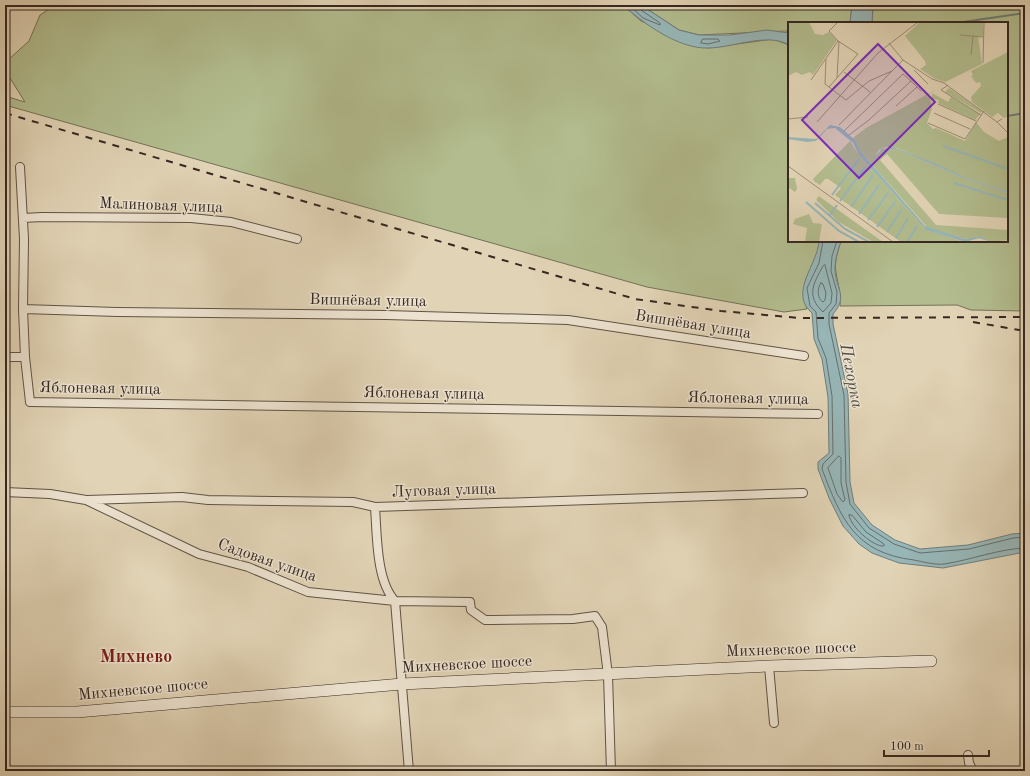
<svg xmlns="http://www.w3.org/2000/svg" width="1030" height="776" viewBox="0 0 1030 776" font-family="'Old Standard TT',serif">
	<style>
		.green { fill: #b2bc8e; stroke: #747258 }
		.water { fill: #97b6b7; stroke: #707d7b }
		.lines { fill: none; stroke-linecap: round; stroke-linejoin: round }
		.shore { stroke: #666f6c; stroke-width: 1 }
		.stream { stroke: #707d7b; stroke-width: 2 }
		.street-casing { stroke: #605346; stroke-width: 10 }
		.secondary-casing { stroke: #352821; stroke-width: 12 }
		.street { stroke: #ece2cf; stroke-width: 8 }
		.secondary { stroke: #ece2cf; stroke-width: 11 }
		.rail { stroke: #352821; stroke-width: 2; stroke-dasharray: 7 7; stroke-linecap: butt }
		.labels { text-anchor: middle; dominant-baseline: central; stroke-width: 3; stroke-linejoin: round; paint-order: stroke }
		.street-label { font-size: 16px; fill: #352821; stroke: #ece2cf }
		.water-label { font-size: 17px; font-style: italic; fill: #4e4c46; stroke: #ece2cf }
		.quarter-label { font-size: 18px; font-weight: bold; fill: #7a1f14; stroke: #ece2cf }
		.inset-river { fill: none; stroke: #97b6b7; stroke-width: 2 }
		.inset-road { fill: none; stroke: #9c8f7a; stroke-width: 1 }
		.view { fill: #7b2cbf; fill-opacity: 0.15; stroke: #7b2cbf; stroke-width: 2 }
		.inset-edge { fill: none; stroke: #352821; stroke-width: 2 }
	</style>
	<rect width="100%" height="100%" fill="#e1d3b5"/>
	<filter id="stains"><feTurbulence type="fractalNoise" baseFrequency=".005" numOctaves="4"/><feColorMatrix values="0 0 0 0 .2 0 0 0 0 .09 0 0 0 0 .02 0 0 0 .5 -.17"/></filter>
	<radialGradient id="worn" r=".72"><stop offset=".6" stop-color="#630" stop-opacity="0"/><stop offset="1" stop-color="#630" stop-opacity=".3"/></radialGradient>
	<path class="green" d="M55 5H623L641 21 708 48 773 39 789 45V241H819C818 270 796 276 807 309L784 312 647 287 5 105V96L25 102 8 75V60L29 41 40 15Z
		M641 5H852L850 23H789V33L786 31 699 35 679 30Z
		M873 5H1025V311L971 310 957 305 840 306C841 290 838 287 836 272 834 262 838 251 841 241H1007V23H872Z"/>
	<path class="water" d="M623 5H641L679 30 699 35H730L767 30 789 33V45C768 32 732 48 708 48 679 49 644 24 623 5Z
		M852 5H873L872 23H850Z
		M819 241H841C838 250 835 259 835 269 835 288 849 296 833 314V324L848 394 850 482 854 503 872 525 895 540 920 549 968 545 1012 534 1025 533V552L943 568 899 563 872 553 859 544 843 526 829 498 818 469V462L829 453 828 397 822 359 814 339 812 313C788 293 818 264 819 241Z"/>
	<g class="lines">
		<path class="shore" d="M629 5 643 18 660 25V23L641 10 640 5
			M703 39H718L720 41 708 44 701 43Z
			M823 241 819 263 807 288 810 306 816 312 818 338 826 358 832 396 833 454 823 464 822 469C841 519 855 553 914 560 924 562 935 565 944 564 971 560 998 549 1025 548
			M837 241 832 256 831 271 837 292 836 304 829 313V324L844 395 846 482 850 504 869 528 894 544 920 553 969 549 1013 538 1025 537
			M825 265 832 293 831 303 823 312C806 296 813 284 823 266Z
			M821 283 823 284 826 293 825 300 823 302C817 299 817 288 821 283Z
			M839 456 841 458V483L845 500 843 502 837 494 828 468Z
			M849 515H852L866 532 884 544V546C873 547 850 526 849 515Z"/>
		<path class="stream" d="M956 23 1025 13
			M1007 116 1025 113"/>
		<g class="street-casing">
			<path id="street" d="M20 167 24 239 23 309
				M23 218 42 217 191 218 231 222 297 239
				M804 356 568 320 386 315 117 312 23 309 25 357 30 402 818 414
				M5 357H25
				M5 492 50 494 86 500 199 554 248 567 308 592 395 601 470 602 471 610 485 620H491L573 619 595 616 602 627 608 675 611 771
				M87 500 182 497 208 500 353 502 375 507 803 493
				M375 507C377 534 376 581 395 601L409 771
				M769 666 774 723
				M968 755 969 763 973 771"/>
		</g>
		<g class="secondary-casing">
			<path id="secondary" d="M5 712H77L402 684 769 666 931 661"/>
		</g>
		<use href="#street" class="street"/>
		<use href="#secondary" class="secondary"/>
		<path class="rail" d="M5 113 635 299 721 311 800 318 1025 317
			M973 322 1025 331"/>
	</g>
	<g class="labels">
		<g class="street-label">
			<text transform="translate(161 206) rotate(2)">Малиновая улица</text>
			<text transform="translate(368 301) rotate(1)">Вишнёвая улица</text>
			<text transform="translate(693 325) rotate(9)">Вишнёвая улица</text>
			<text transform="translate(100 389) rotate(1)">Яблоневая улица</text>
			<text transform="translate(424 394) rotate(1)">Яблоневая улица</text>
			<text transform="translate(748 399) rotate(1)">Яблоневая улица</text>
			<text transform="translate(444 491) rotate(-2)">Луговая улица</text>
			<text transform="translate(267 561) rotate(19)">Садовая улица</text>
			<text transform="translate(791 650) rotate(-2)">Михневское шоссе</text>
			<text transform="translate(467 665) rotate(-3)">Михневское шоссе</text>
			<text transform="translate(143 690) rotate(-5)">Михневское шоссе</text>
		</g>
		<g class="water-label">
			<text transform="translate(851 376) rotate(79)">Пехорка</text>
		</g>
		<g class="quarter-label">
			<text x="136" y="657">Михнево</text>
		</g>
	</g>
	<g transform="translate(788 22)">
		<rect width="220" height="220" fill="#e1d3b5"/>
		<path d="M0 0H21L27 12 35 13 41 10 49 18 25 53 22 50 14 53 8 50 0 54ZM132 0H195V14H190L194 42 157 60 147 57 132 47 138 43 137 39 117 14ZM220 30V94L216 96 210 91 204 95 184 80 183 75 193 64 192 60 188 61 183 54 185 53 183 49ZM161 66 194 89 193 91 157 70ZM149 67 138 74 142 76 144 87 139 101 145 107 148 106 177 119 188 100 196 110 211 119 220 115V169L183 158 109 126 98 125 91 128 87 134 82 135 88 134 95 128 108 127 180 158 220 171V196L151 192 99 132 92 138 148 203 220 208V218L203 220 192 214 177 217 140 206 73 130 65 116 78 106ZM144 71 160 80 163 75 192 92 187 98 150 81 151 78 144 77ZM62 119 71 133 136 206 175 220H113L47 173 53 166 40 157H37L32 163 26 159 25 157ZM0 156H7L9 167 7 170 0 165ZM31 174 39 180 95 220H85L51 200 28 178ZM21 192 25 201 34 202 31 220H17L19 206 5 202 7 197Z" fill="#b2bc8e"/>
		<path d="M42 103 52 105 67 118 73 130 137 204 177 217 192 214 203 220 191 216 177 220 138 208 71 133 65 121 47 106 39 107 28 119 19 120 0 117V115L28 117ZM105 125 146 141 183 158 220 169V171L180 158 108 127 95 128 87 135 81 136 87 134 94 127Z" fill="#97b6b7"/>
		<path class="inset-river" d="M155 124 220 147M166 161 220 178M44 173 71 137M52 179 77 145M18 180 51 209 71 220M27 181 57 207 81 220M63 185 85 153M71 192 91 163M42 193 49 183M80 198 100 171M89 205 107 180M99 210 113 188M108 216 120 196M119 220 129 204"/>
		<path class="inset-road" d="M50 0 41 9 50 19M172 13 195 15M101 21 115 38 144 57 156 61 209 100 214 97M183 33 185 14M38 37 37 62 58 78 81 59 104 49 115 38M195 41 196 0M126 48 140 62M56 50 82 70M49 56 51 19M23 58 50 19M123 59 133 69M160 63 153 68 193 93M41 65 70 32 50 19M150 82 188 99M108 84 129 65M146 91 182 107M0 97 20 95M29 100 90 31 130 0M209 100 220 111M140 101 177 117 196 89M51 103 104 49M56 109 115 52 123 59 81 98 61 113M0 144 105 220"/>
		<path class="view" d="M90 22 147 80 71 156 14 98Z"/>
		<rect width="220" height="220" class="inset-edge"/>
	</g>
	<rect width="1030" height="776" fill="none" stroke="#e1d3b5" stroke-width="20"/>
	<rect x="6" y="6" width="1018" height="764" fill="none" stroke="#352821" stroke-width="2"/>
	<rect x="10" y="10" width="1010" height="756" fill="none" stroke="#352821"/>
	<path d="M884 750v6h105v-6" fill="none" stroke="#352821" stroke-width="2"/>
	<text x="890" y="750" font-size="12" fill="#352821" stroke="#ece2cf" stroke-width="3" paint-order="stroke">100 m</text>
	<rect width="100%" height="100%" filter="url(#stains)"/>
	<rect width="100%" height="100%" fill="url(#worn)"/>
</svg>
